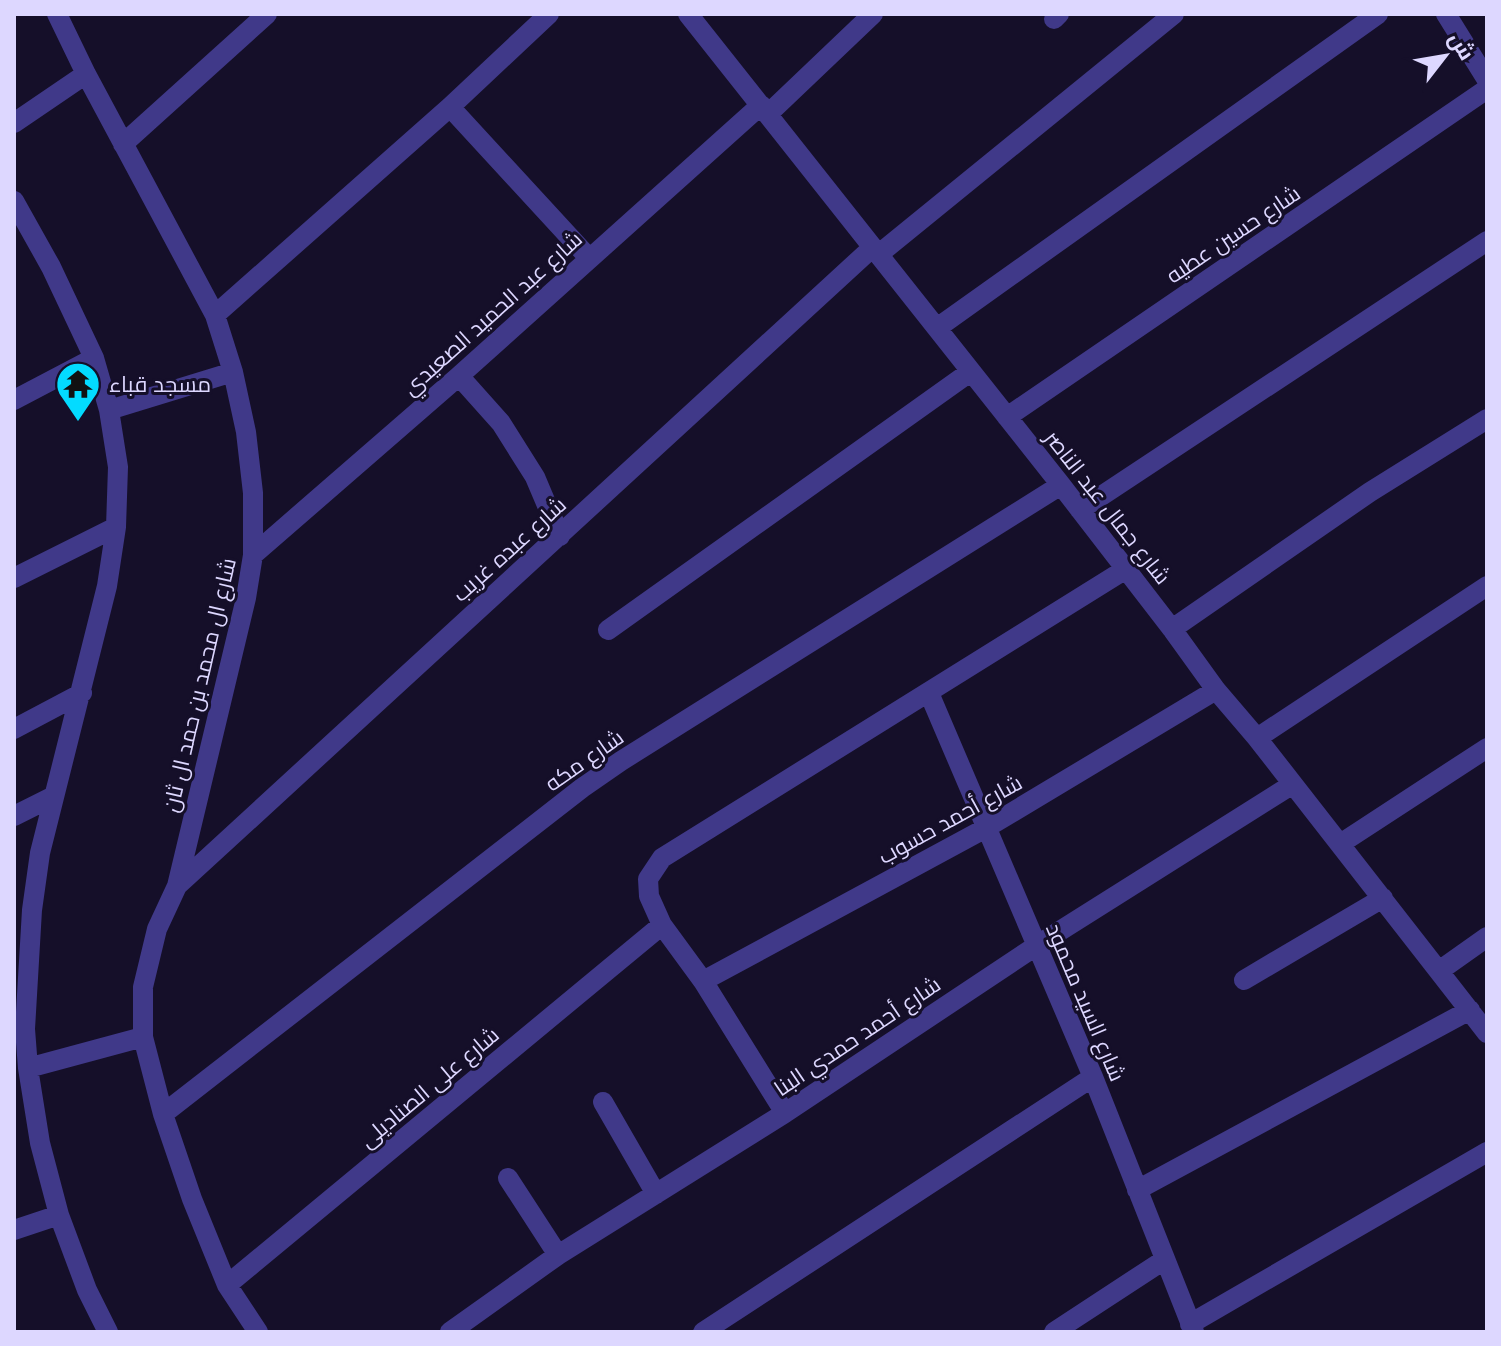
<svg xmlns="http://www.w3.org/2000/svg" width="1501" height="1346" viewBox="0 0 1501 1346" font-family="'PT Sans',Cairo,sans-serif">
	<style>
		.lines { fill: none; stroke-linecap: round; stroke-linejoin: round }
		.minor { stroke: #403989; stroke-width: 20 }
		.labels { text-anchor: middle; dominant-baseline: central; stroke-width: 6; stroke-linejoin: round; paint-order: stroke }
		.street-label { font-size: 22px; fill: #ddd7ff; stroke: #150f29 }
		.poi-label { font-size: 22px; fill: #ddd7ff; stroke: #150f29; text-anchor: start }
	</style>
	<rect width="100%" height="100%" fill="#150f29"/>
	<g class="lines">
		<path class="minor" d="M57 14 86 74 215 315 233 372 246 432 253 493V555L246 598 177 886 157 929 143 987V1037L163 1114 192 1199 227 1285 258 1332
			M688 14 1061 485 1172 629 1216 690 1257 738 1487 1033
			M1446 14 1487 80
			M1054 19 1059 14
			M450 107 589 258
			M768 114 873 14
			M14 123 86 74
			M123 144 267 14
			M14 201 51 267 94 358 109 410 118 467 116 527 107 586 40 853 32 910 25 1029 28 1068 40 1143 59 1215 87 1290 108 1332
			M879 254 1174 14
			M215 315 450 107 549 14
			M937 328 1378 14
			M459 376 501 423 535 477 560 536
			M14 400 94 358
			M109 410 233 372
			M1007 417 1487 89
			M1080 510 1487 241
			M253 555 459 376 761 105
			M14 578 116 527
			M1172 629 1370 492 1487 419
			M608 630 970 372
			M929 693 1093 1077 1194 1332
			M14 729 82 693
			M1257 738 1487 586
			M14 816 54 796
			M1340 844 1487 748
			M177 886 872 248
			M1439 971 1487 937
			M1244 980 1383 898
			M703 981 986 828 1216 690
			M28 1068 143 1037
			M603 1102 656 1194
			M785 1113 703 981 662 925 649 896 648 879 662 858 1126 569
			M163 1114 582 788 621 761 1061 485
			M508 1178 558 1255
			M1137 1190 1470 1010
			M14 1230 59 1215
			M227 1285 662 925
			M1190 1324 1487 1152
			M450 1332 558 1255 785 1113 1036 946 1293 784
			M703 1332 1093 1077
			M1054 1332 1164 1260"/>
	</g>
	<defs>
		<g id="temple-pin" transform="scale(2.3)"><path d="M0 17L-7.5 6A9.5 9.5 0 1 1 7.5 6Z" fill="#03dbff" stroke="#150f29"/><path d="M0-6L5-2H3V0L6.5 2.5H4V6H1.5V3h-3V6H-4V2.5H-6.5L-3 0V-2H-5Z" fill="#111"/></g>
	</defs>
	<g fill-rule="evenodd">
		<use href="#temple-pin" x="78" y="384"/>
	</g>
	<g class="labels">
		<g class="street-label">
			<text transform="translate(1233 234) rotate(-34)">شارع حسين عطيه</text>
			<text transform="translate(492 313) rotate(-42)">شارع عبد الحميد الصعيدي</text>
			<text transform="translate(1108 507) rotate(52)">شارع جمال عبد الناصر</text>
			<text transform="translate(509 549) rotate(-42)">شارع عبده غريب</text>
			<text transform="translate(199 685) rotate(-77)">شارع ال محمد بن حمد ال ثان</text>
			<text transform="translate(584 760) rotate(-35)">شارع مكه</text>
			<text transform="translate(950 819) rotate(-29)">شارع أحمد حسوب</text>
			<text transform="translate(1086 1002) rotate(67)">شارع السيد محمود</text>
			<text transform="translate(857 1036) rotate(-34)">شارع أحمد حمدي البنا</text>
			<text transform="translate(429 1087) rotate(-40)">شارع على الصناديلى</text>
		</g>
		<g class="poi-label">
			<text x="109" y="384">مسجد قباء</text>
		</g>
	</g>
	<rect width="1501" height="1346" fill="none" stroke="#ddd7ff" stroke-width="32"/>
	<g transform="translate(1445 56) rotate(59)" stroke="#150f29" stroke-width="6" paint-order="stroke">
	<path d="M0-6L14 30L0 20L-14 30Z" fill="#ddd7ff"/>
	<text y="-12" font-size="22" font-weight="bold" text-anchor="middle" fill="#ddd7ff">ش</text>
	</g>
</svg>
